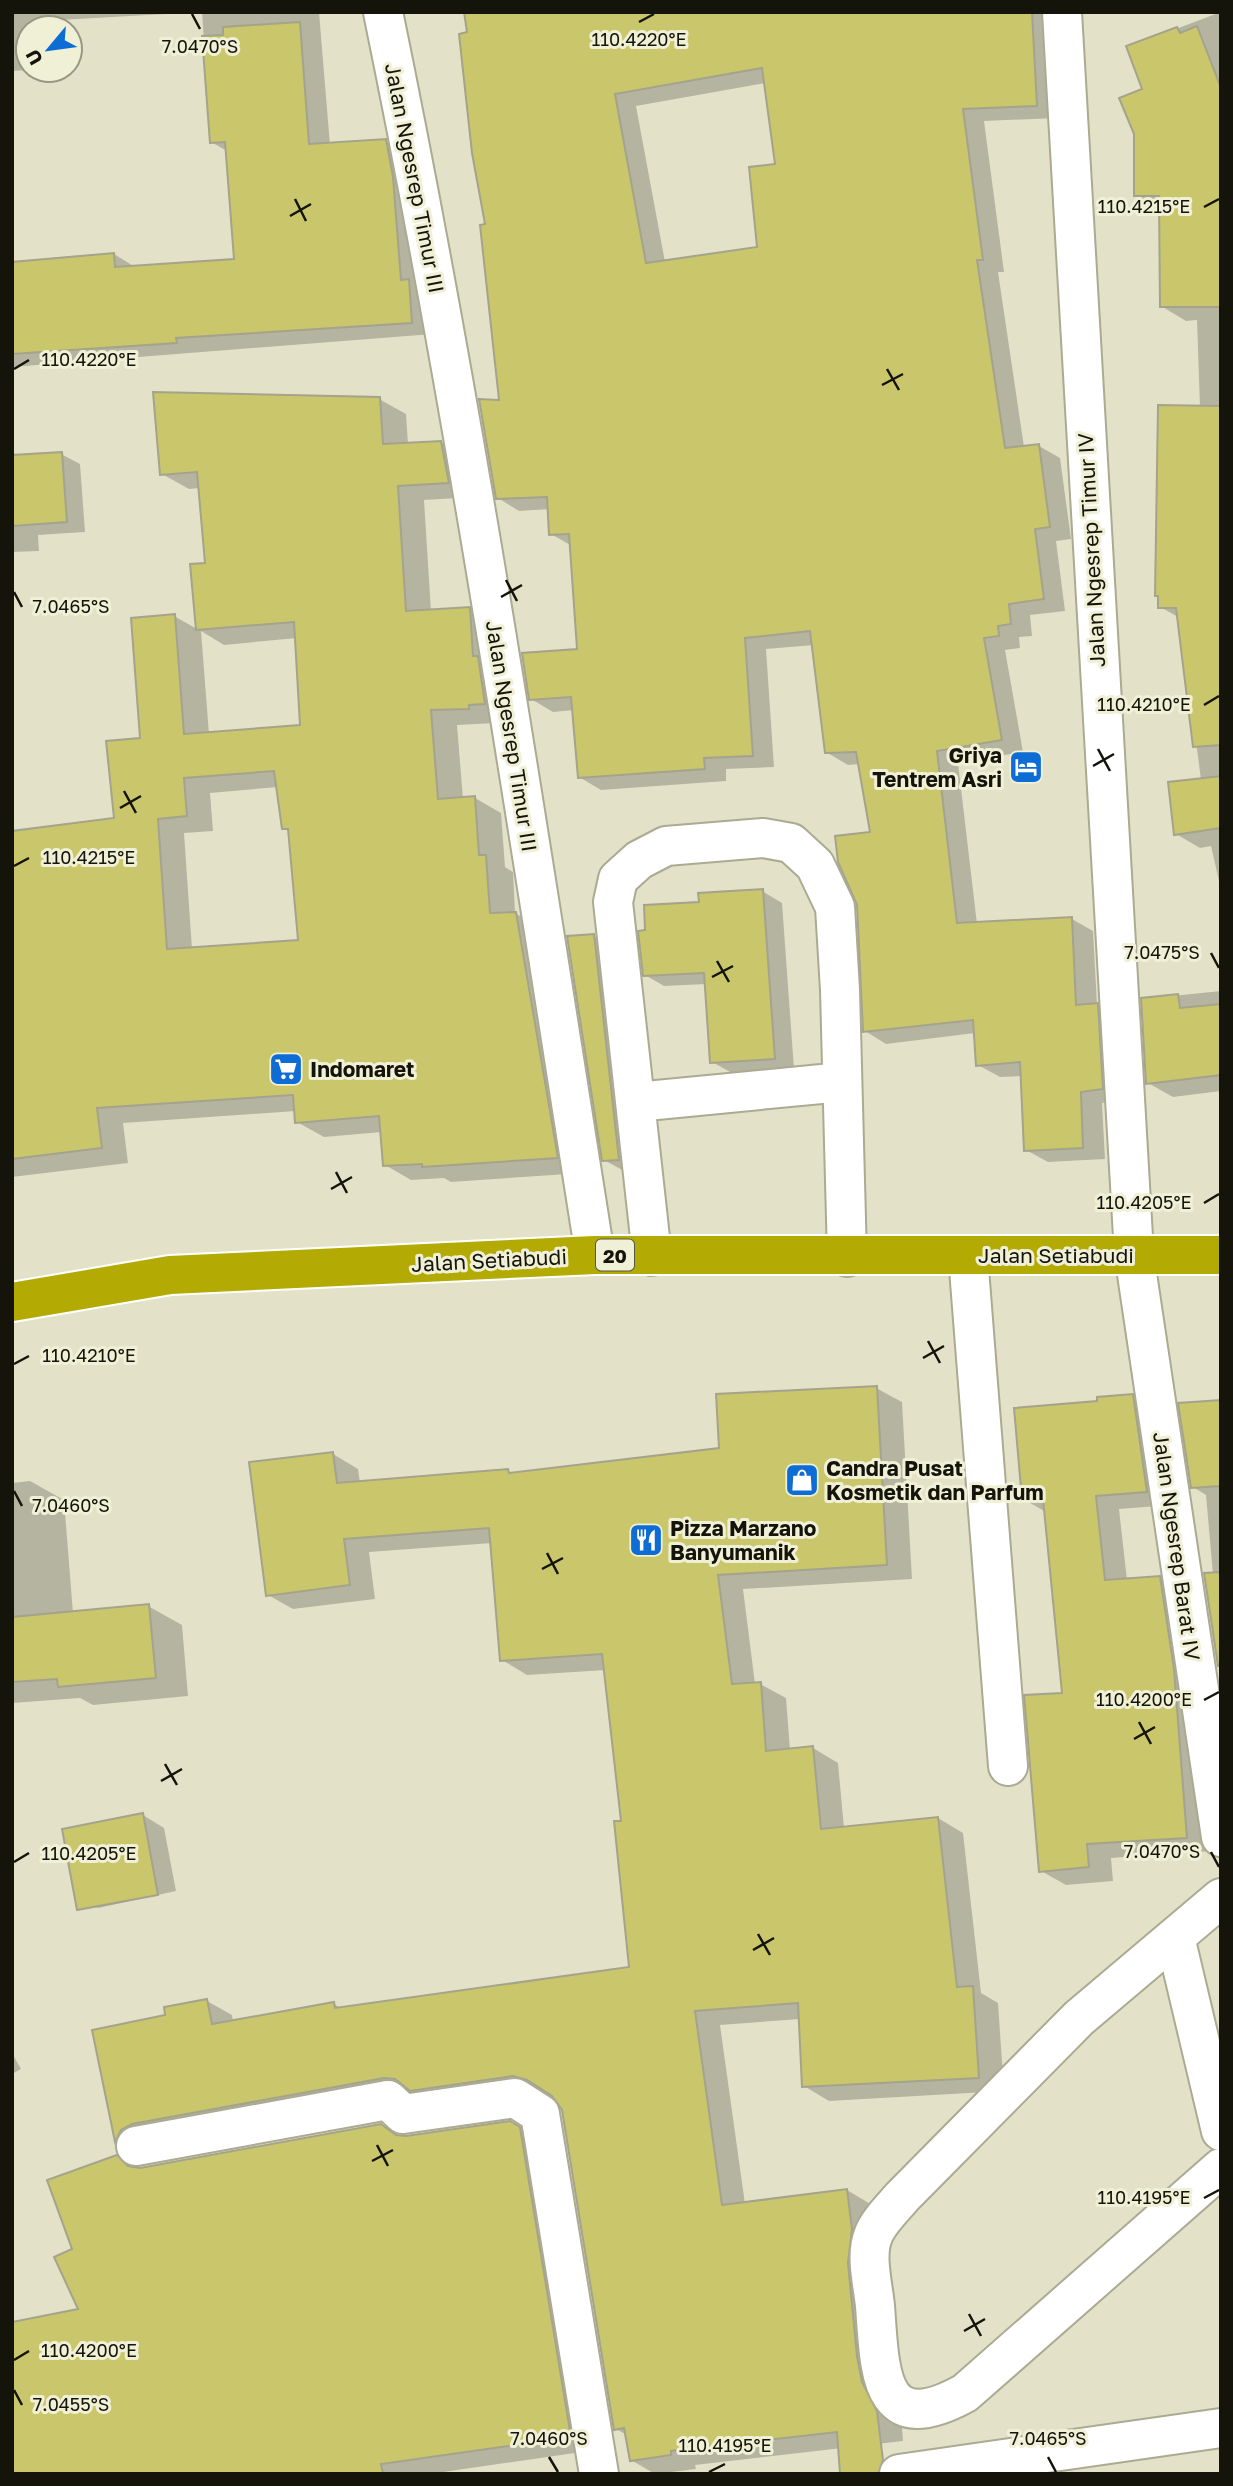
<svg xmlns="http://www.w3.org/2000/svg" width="1233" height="2486" viewBox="0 0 1233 2486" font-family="'Golos Text',sans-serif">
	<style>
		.shadow { fill: #0003; fill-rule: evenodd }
		.building { fill: #cac66b; stroke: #a4a38c; stroke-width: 2; fill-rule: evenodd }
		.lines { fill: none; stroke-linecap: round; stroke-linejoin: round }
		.minor-casing { stroke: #abaa92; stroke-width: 42 }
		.highway-casing { stroke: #fff; stroke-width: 42 }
		.minor { stroke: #fff; stroke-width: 38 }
		.highway { stroke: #b3ab03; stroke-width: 38 }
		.ticks { fill: none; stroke: #14140b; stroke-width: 2.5 }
		.labels { text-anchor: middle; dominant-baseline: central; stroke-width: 6; stroke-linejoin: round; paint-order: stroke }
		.shield { fill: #f0f0d6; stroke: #565648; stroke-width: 2 }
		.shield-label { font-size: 19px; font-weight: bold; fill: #14140b }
		.street-label { font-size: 21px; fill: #14140b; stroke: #f0f0d6 }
		.poi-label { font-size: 21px; font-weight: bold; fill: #14140b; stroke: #f0f0d6; text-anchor: start }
		.ticks-label { font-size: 18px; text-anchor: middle; fill: #14140b; stroke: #f0f0d6; stroke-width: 6; stroke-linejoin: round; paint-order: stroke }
	</style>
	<rect width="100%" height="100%" fill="#e3e2c9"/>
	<path class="shadow" d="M12 12H319L330 145 386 141 407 154 433 334 12 367V263L114 254 135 267 236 261 227 151 211 142 202 12 59 20 60 28H28V70L12 71Z
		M648 12H1051L1058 118 984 121 1004 272H998L1024 447 1039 446 1060 458 1071 539 1056 541 1065 611 1030 615 1032 636 1019 637 1020 648 1005 650 1023 752 958 763 977 924 1072 919 1093 931 1097 1005 1119 1017 1124 1101 1102 1103 1105 1159 1048 1162 1026 1150 1022 1076 1000 1077 978 1065 975 1033 886 1044 865 1031 872 833 860 764 848 765 826 752 814 645 766 649 774 767 726 769V781L601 790 579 777 574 710 553 712 531 699 579 650 572 546 551 534 550 509 519 511 498 498 500 401 469 34ZM766 83 777 166 759 248 665 262 636 106Z
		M1221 12V890L1211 846 1200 848 1176 834 1201 780 1180 618 1160 607V597L1157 595 1200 408 1197 320 1186 321 1161 306V210L1136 195 1144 90 1128 47Z
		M379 399 406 414 408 444 441 442 468 458 475 497 424 500 431 611 469 609 496 624 495 723 457 725 463 799 475 798 501 813 505 867 513 872 515 913 542 929 583 1173 451 1182 444 1178 411 1180 385 1165 382 1132 324 1137 297 1122 296 1111 123 1123 128 1163 12 1177V833L116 820 142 739 174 616 197 629 207 564 200 488 189 489 162 474ZM201 631 224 645 297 638 302 726 209 734ZM278 787 284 828 290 832 299 942 192 949 184 833 213 831 210 793Z
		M61 454 80 464 85 532 38 535 39 551 12 552V456Z
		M762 891 782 903 794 1069 732 1073 712 1062 707 984 664 986 645 975 647 932Z
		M594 936 614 947 624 1171 604 1160Z
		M1221 991V1091L1173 1097 1148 1083 1143 999Z
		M876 1388 902 1402 912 1579 743 1589 755 1684H760L786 1698 790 1750 813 1748 838 1763 844 1828 938 1818 963 1833 981 1993 998 2003 1004 2091 829 2101 804 2086 800 2019 720 2025 745 2204 847 2190 872 2205 887 2398 902 2427 903 2441 695 2465 696 2469 655 2474 631 2460 627 2435 616 2429 563 2110 550 2092 540 2090 437 2104 411 2092 158 2138 141 2155 117 2141 94 2031 167 2017 207 2001 232 2015 233 2022 334 2004 342 2009 631 1969 623 1822 606 1670 527 1675 502 1660 492 1543 369 1552 375 1599 293 1609 268 1595 333 1454 358 1469 360 1483 508 1471 514 1475 721 1449Z
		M1132 1396 1157 1410 1171 1505 1119 1509 1127 1580 1160 1578 1184 1592 1211 1851 1111 1858 1113 1881 1066 1885 1041 1871 1064 1694 1046 1512 1023 1499 1099 1403Z
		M1221 1401V1665L1206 1495 1193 1487Z
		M30 1481 64 1500 73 1613 148 1606 182 1625 188 1696 93 1705 80 1698 12 1703V1483Z
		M143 1815 164 1828 176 1891 98 1908 76 1896Z
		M12 2053 21 2069 12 2074Z
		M510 2123 535 2137 595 2450 430 2474H12L81 2311 75 2250 116 2156 138 2169 381 2125 401 2137Z"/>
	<path class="building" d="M464 12H1032L1037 106 963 109 983 260H977L1005 448 1039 444 1050 527 1035 529 1044 599 1009 604 1011 624 998 626 999 636 984 638 1002 740 937 751 957 923 1072 917 1076 1005 1098 1003 1103 1089 1081 1092 1083 1148 1024 1151 1020 1062 976 1066 973 1020 863 1032 857 905 838 862 835 836 870 832 856 752 825 753 810 631 745 638 753 756 704 758 705 769 578 778 571 697 529 700 522 653 577 649 569 534 549 535 547 497 496 499 479 399 499 400 480 225 485 224 472 153 459 34 467 32ZM762 68 775 164 749 167 757 247 646 263 615 94Z
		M300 22 309 144 386 139 393 177 401 280 409 279 412 323 176 338 177 343 12 354V262L114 253 115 267 234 259 225 142 210 143 202 36 223 35V27Z
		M1197 26 1221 88V307H1160L1159 196H1134V134L1119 98 1142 89 1126 46 1177 27 1180 33Z
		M153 392 380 397 383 444 441 441 449 483 398 486 406 611 470 607 473 656H478L485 704 469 705V709L431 710 438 799 475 796 479 855H486L490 913 516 912 558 1158 422 1167V1164L383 1166 379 1116 295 1123 293 1095 97 1108 102 1148 12 1159V831L114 818 106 741 140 738 131 618 175 614 184 734 300 725 294 622 196 630 190 564 205 563 197 472 160 475ZM274 771 282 829H288L298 940 167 949 158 819 187 816 184 778Z
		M1158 405 1221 406V745L1193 747 1176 608H1158V596H1155Z
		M62 452 67 522 12 526V455Z
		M1221 776V828L1174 835 1168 782Z
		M763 889 775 1059 710 1063 704 973 643 976 638 931 645 930 644 905 699 902 698 893Z
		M594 934 619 1160 602 1161 567 936Z
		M1178 994 1180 1008 1221 1004V1075L1146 1084 1141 998Z
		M877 1386 887 1565 718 1575 732 1684 761 1682 766 1751 813 1746 821 1829 938 1817 957 1987 973 1986 979 2078 802 2087 798 2003 695 2011 722 2205 847 2189 852 2229 848 2263 857 2356 862 2382 877 2411 883 2460 878 2474H840L837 2432 671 2451V2455L630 2461 624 2428 614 2430 562 2110 552 2096 527 2080 513 2076 410 2091 395 2079 384 2078 132 2124 121 2130 115 2142 92 2030 165 2015 164 2007 207 1999 212 2024 334 2002 335 2008 629 1967 614 1821H621L602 1654 500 1661 489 1528 344 1539 350 1585 266 1596 249 1462 333 1452 337 1483 508 1469 509 1473 719 1448 716 1394Z
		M1133 1394 1147 1492 1096 1496 1105 1580 1160 1576 1174 1669 1187 1838 1087 1844 1089 1867 1039 1872 1024 1695 1062 1693 1043 1499 1022 1500 1014 1408 1097 1401V1397Z
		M1221 1400V1486L1191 1488 1178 1403Z
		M1221 1572V1665L1218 1666 1204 1573Z
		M149 1604 156 1678 58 1687 57 1679 12 1682V1617Z
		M143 1813 158 1895 77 1910 62 1829Z
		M510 2121 520 2127 571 2437 381 2464 383 2474H12V2322L78 2309 54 2257 72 2249 47 2180 117 2155 128 2166 140 2168 381 2124 396 2135 406 2136Z"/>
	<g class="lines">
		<g class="minor-casing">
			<path id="minor" d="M383 12C468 424 529 840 595 1255
				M1062 12 1134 1254 1221 1837
				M636 1102 842 1082
				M652 1256 613 902 618 879 639 860 666 846 763 838 791 843 815 865 835 907 840 990 847 1257
				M968 1256 1008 1766
				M1221 1898 1079 2018 902 2197C892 2209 878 2222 873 2236 865 2256 873 2285 875 2306 880 2371 878 2441 965 2393L1221 2168
				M1175 1937 1221 2131
				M136 2146 388 2100 403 2114 515 2098 540 2114 599 2474
				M899 2474 1221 2428"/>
		</g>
		<g class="highway-casing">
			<path id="highway" d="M12 1302 170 1275 595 1255H1221"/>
		</g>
		<use href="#minor" class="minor"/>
		<use href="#highway" class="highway"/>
	</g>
	<path class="ticks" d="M192 14 200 29M639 22 654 14M295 199 306 221M1204 207 1219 199M290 216 311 204M14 369 29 360M887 369 899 390M882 385 903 374M506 580 517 601M14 592 22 607M501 597 522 585M1204 705 1219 696M1098 749 1110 771M1093 766 1114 754M124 791 136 813M120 808 141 796M14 866 29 858M1211 953 1219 968M717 961 729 982M712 977 733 966M336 1172 347 1193M331 1189 352 1177M1204 1203 1219 1194M928 1341 940 1363M923 1358 944 1346M14 1364 29 1356M14 1491 22 1506M547 1553 558 1574M542 1569 563 1558M1204 1700 1219 1692M1139 1722 1151 1744M1134 1739 1155 1727M165 1764 177 1785M161 1781 182 1769M1211 1852 1219 1867M14 1862 29 1853M758 1934 770 1955M753 1950 774 1938M377 2145 388 2166M372 2161 393 2150M1204 2198 1219 2190M969 2314 981 2336M964 2331 985 2319M14 2360 29 2351M14 2390 22 2405M549 2457 558 2472M1048 2457 1056 2472M709 2472 725 2464"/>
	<defs>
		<g id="hotel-square" transform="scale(1.75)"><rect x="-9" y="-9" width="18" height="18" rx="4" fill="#0d6dd5" stroke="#f0f0d6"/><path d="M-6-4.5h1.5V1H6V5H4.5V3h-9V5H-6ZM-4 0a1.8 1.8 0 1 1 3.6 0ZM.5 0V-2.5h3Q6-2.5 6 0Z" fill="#fff"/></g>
		<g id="supermarket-square" transform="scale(1.75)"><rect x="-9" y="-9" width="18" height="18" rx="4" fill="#0d6dd5" stroke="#f0f0d6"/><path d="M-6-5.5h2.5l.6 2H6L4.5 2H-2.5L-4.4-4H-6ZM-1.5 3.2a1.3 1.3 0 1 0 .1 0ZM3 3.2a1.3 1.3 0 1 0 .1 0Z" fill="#fff"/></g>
		<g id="shop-square" transform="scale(1.75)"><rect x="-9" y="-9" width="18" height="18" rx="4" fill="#0d6dd5" stroke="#f0f0d6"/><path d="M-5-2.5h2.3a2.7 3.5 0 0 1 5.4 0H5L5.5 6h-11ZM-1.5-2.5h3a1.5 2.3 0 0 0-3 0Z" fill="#fff"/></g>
		<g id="restaurant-square" transform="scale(1.75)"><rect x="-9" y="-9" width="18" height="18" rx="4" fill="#0d6dd5" stroke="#f0f0d6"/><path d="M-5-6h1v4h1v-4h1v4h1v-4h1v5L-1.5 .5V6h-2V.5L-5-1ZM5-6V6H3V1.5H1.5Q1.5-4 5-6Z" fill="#fff"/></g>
	</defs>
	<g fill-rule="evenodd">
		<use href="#hotel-square" x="1026" y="767"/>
		<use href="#supermarket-square" x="286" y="1069"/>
		<use href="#shop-square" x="802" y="1480"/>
		<use href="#restaurant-square" x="646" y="1540"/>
	</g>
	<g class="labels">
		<rect class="shield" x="596" y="1239.5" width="38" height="31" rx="5"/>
		<g class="shield-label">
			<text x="615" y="1255">20</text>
		</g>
		<g class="street-label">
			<text transform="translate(415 178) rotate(79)">Jalan Ngesrep Timur III</text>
			<text transform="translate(1091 550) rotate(-93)">Jalan Ngesrep Timur IV</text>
			<text transform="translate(512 736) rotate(81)">Jalan Ngesrep Timur III</text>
			<text x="1056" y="1255">Jalan Setiabudi</text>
			<text transform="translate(489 1260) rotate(-3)">Jalan Setiabudi</text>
			<text transform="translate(1177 1546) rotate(82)">Jalan Ngesrep Barat IV</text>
		</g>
		<g class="poi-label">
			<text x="1002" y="755" text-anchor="end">Griya<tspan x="1002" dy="24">Tentrem Asri</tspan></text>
			<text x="310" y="1069">Indomaret</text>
			<text x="826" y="1468">Candra Pusat<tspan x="826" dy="24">Kosmetik dan Parfum</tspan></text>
			<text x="670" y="1528">Pizza Marzano<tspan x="670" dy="24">Banyumanik</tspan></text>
		</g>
	</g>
	<g class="ticks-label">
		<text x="639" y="46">110.4220°E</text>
		<text x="200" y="53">7.0470°S</text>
		<text x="1144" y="213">110.4215°E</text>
		<text x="89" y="366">110.4220°E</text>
		<text x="71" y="613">7.0465°S</text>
		<text x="1144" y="711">110.4210°E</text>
		<text x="89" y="864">110.4215°E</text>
		<text x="1162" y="959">7.0475°S</text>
		<text x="1144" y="1209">110.4205°E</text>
		<text x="89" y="1362">110.4210°E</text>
		<text x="71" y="1512">7.0460°S</text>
		<text x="1144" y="1706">110.4200°E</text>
		<text x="1162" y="1858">7.0470°S</text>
		<text x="89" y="1860">110.4205°E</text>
		<text x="1144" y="2204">110.4195°E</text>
		<text x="89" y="2357">110.4200°E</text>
		<text x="71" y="2411">7.0455°S</text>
		<text x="549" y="2445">7.0460°S</text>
		<text x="1048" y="2445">7.0465°S</text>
		<text x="725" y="2452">110.4195°E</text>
	</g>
	<rect width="1233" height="2486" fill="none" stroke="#14140b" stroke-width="28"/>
	<g transform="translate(49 49) rotate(241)"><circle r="33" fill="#f0f0d6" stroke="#989885" stroke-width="2"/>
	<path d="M0-5L12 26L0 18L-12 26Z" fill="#0d6dd5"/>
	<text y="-10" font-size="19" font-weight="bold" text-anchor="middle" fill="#14140b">U</text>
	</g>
</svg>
